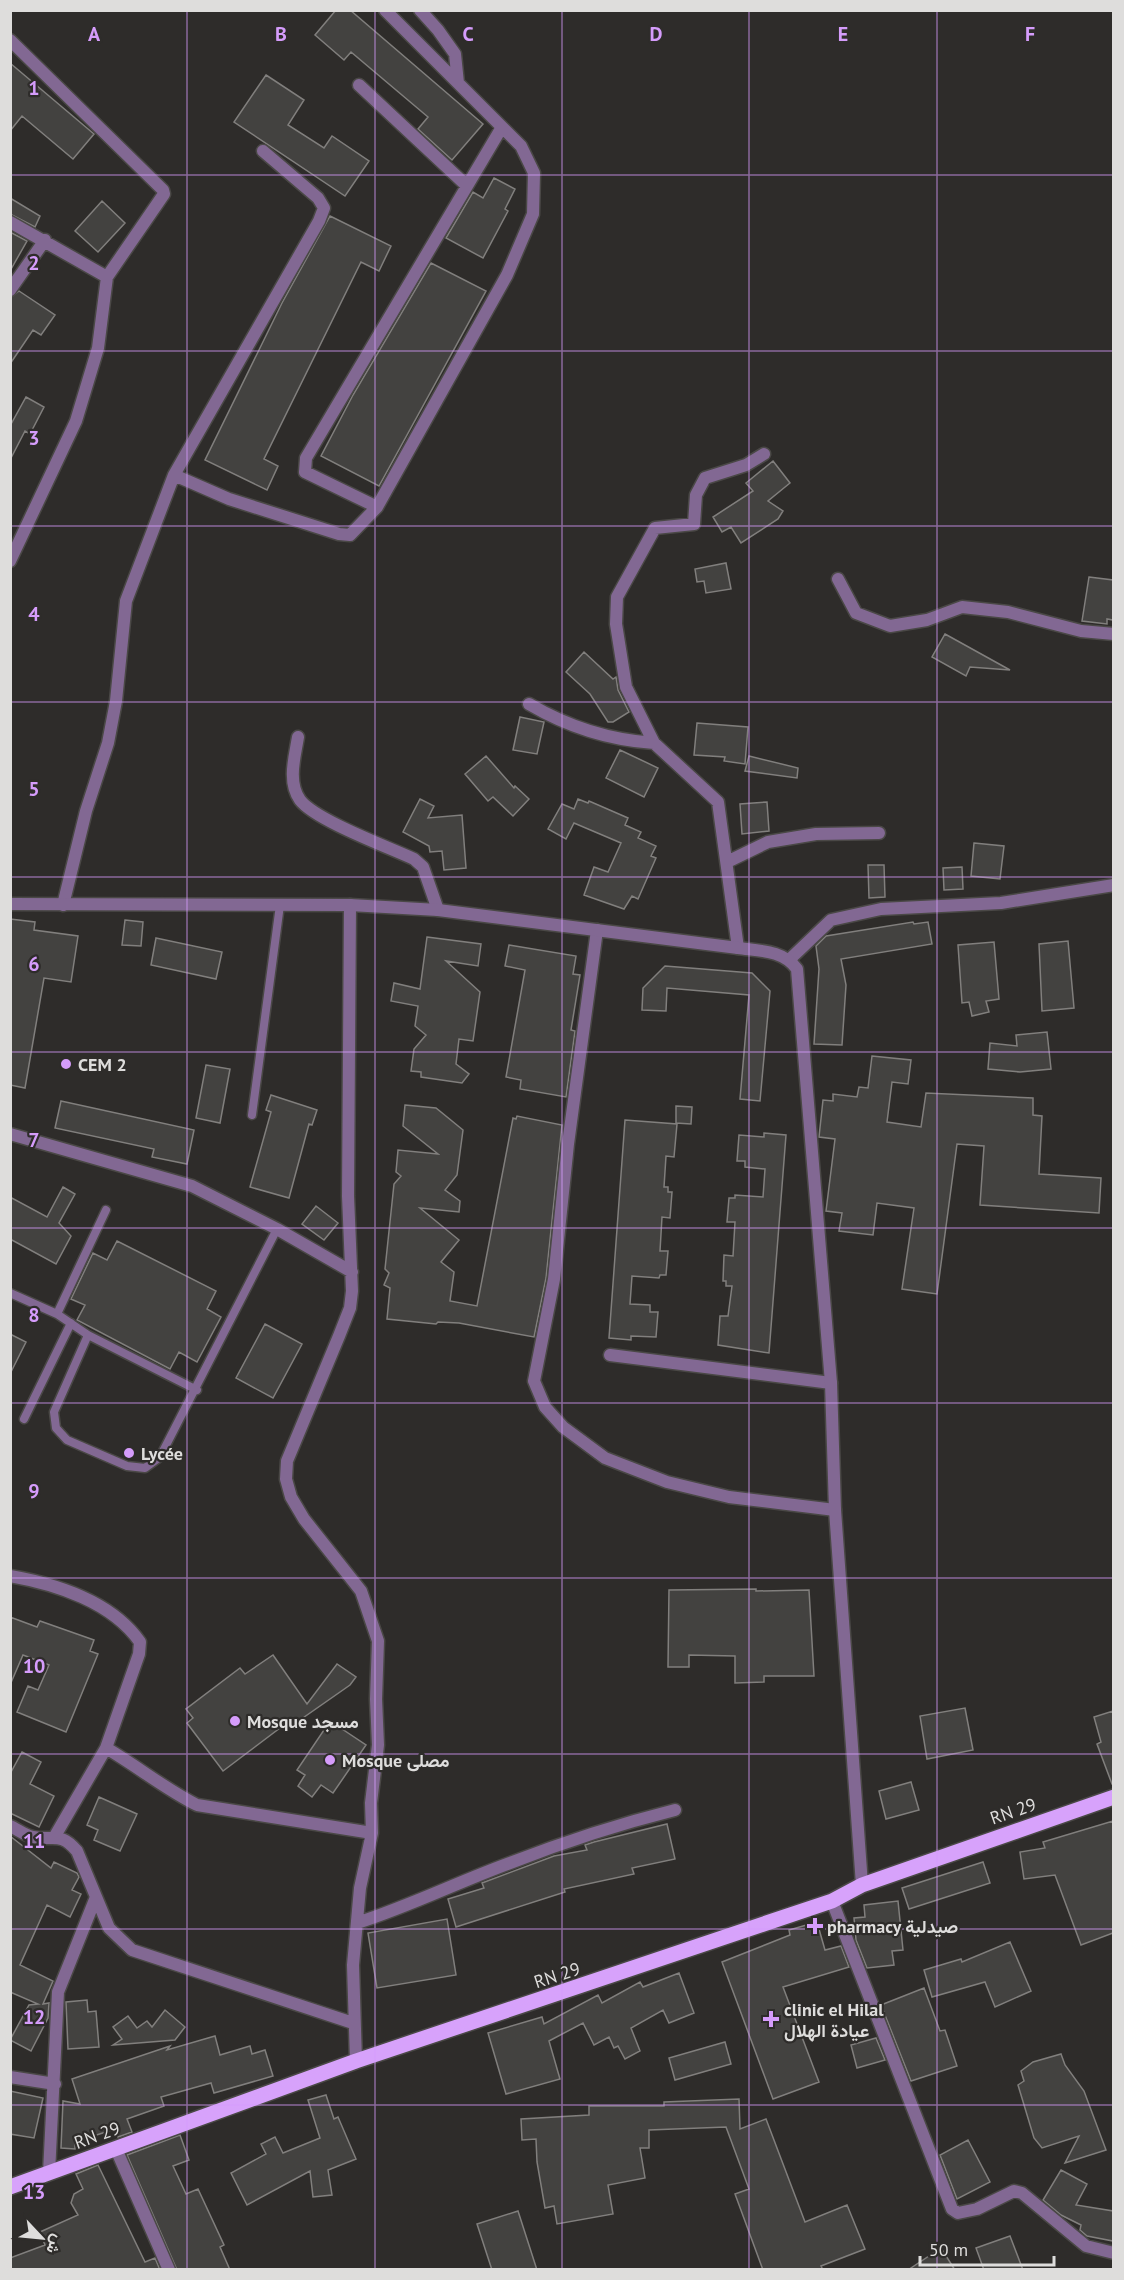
<svg xmlns="http://www.w3.org/2000/svg" width="1124" height="2280" viewBox="0 0 1124 2280" font-family="'PT Sans',Vazirmatn,sans-serif">
	<style>
		.building { fill: #434240; stroke: #817f7d; stroke-width: 1.5 }
		.lines { fill: none; stroke-linecap: round; stroke-linejoin: round }
		.service-casing { stroke: #4a4846; stroke-width: 11 }
		.minor-casing { stroke: #4a4846; stroke-width: 15 }
		.tertiary-casing { stroke: #4a4846; stroke-width: 15 }
		.primary-casing { stroke: #4a4846; stroke-width: 18 }
		.service { stroke: #826893; stroke-width: 8 }
		.minor { stroke: #826893; stroke-width: 12 }
		.tertiary { stroke: #826893; stroke-width: 12 }
		.primary { stroke: #d7a2fb; stroke-width: 15 }
		.grid { fill: none; stroke: #d59cfb; stroke-width: 1.5; stroke-opacity: 0.55 }
		.poi-dot { fill: #d59cfb; stroke: #2e2c2a; stroke-width: 2 }
		.labels { text-anchor: middle; dominant-baseline: central; stroke-width: 4.5; stroke-linejoin: round; paint-order: stroke }
		.poi-label { font-size: 18px; font-weight: bold; fill: #dedddc; stroke: #2e2c2a; text-anchor: start }
		.street-label { font-size: 18px; fill: #dedddc; stroke: #2e2c2a }
		.grid-label { font-size: 20px; text-anchor: middle; font-weight: bold; fill: #d59cfb; stroke: #2e2c2a; stroke-width: 4.5; stroke-linejoin: round; paint-order: stroke }
	</style>
	<rect width="100%" height="100%" fill="#2e2c2a"/>
	<path class="building" d="M336 10H350L483 124 452 160 418 129 428 117 351 52 344 60 315 35Z
		M10 63 94 134 73 159 22 116 10 131Z
		M266 75 304 100 288 125 324 148 332 136 369 161 345 196 234 122Z
		M494 178 515 189 505 209 508 211 483 258 446 238 473 192 483 198Z
		M10 198 40 216 35 227 10 214Z
		M102 201 125 223 98 252 75 231Z
		M330 216 391 246 379 271 361 262 264 459 278 466 267 490 205 460 282 303Z
		M10 232 27 241 10 271Z
		M431 263 486 291 379 486 321 456 353 395Z
		M19 291 55 315 41 335 33 330 10 364V298Z
		M26 397 44 407 30 434 25 431 10 460V426Z
		M773 461 790 483 768 501 783 511 778 519 741 543 731 527 722 532 713 517 753 491 746 483Z
		M726 563 731 589 706 593 704 581 697 582 695 569Z
		M1089 577 1113 580V620L1107 619V624L1082 621Z
		M945 634 1010 670 970 667 966 676 932 657Z
		M584 652 613 679 616 677 618 690 629 712 613 722H608L590 694 566 672Z
		M520 717 544 722 537 754 513 750Z
		M697 723 748 727 745 764 724 761 725 757 694 755Z
		M620 750 658 768 644 797 606 778Z
		M486 756 514 788 515 786 529 799 513 816 493 797 488 801 465 774Z
		M749 756 798 768 797 778 745 771Z
		M420 799 434 806 428 818 462 815 466 868 444 870 442 851 430 852 429 846 403 832Z
		M578 799 588 803 589 801 628 818 625 825 641 832 638 838 656 846 651 856 656 858 638 899 632 896 624 909 584 895 594 867 608 872 621 843 574 823 566 839 548 829 562 804 574 809Z
		M767 802 769 831 742 834 740 804Z
		M974 843 1004 846 1000 879 971 876Z
		M868 865H884L885 897 869 898Z
		M962 867 963 889 944 890 943 868Z
		M10 919 35 922 34 930 78 936 71 982 44 978 25 1088 10 1085Z
		M125 920 143 922 141 946 122 945Z
		M913 922 914 924 928 922 932 944 841 959 846 985 842 1045 814 1044 819 969 816 946 826 936Z
		M427 937 481 944 478 966 446 961 480 992 473 1041 459 1039 456 1064 469 1074 462 1083 421 1077V1072L411 1071 414 1049 426 1035 415 1026 418 1006 391 1001 394 983 420 989Z
		M156 938 222 952 216 979 151 965Z
		M1068 941 1074 1008 1042 1011 1039 944Z
		M994 942 999 999 986 1001 989 1012 972 1016 969 1002 962 1003 958 945Z
		M509 945 576 956 573 974 580 975 571 1030 575 1031 566 1097 520 1089 521 1080 506 1077 525 970 505 966Z
		M665 966 752 973 770 991 760 1101 740 1099 749 995 667 988 666 1011 642 1010 643 988Z
		M1047 1032 1051 1069 1020 1072 988 1069 990 1043 1017 1046 1016 1035Z
		M872 1056 911 1060 908 1084 892 1082 887 1122 921 1127 926 1093 1033 1098V1115L1042 1116 1039 1174 1101 1178 1099 1213 980 1205 984 1146 957 1144 937 1294 902 1289 914 1208 877 1203 873 1235 839 1231 842 1213 826 1211 835 1139 819 1137 823 1100 833 1101V1094L857 1097 859 1087 868 1088Z
		M206 1065 230 1069 220 1123 196 1118Z
		M271 1095 317 1110 312 1125 309 1124 289 1198 250 1187 271 1112 266 1110Z
		M61 1101 194 1130 187 1164 152 1157 154 1149 55 1128Z
		M405 1105 436 1108 463 1130 457 1175 445 1190 460 1201 459 1212 420 1208 459 1240 441 1262 454 1272 450 1301 477 1306 513 1118 516 1119 517 1116 562 1125 546 1278 534 1337 459 1323 438 1322 436 1324 387 1319 390 1288 384 1285 389 1273 385 1269 394 1184 401 1176 396 1172 398 1150 438 1154 403 1126Z
		M676 1106 692 1107 691 1124 676 1123Z
		M625 1120 677 1124 674 1157 666 1156 664 1187H668V1192H672L670 1218 662 1217 660 1251H668L666 1275H660L659 1278 632 1276 630 1304 650 1305V1312H658L656 1337 631 1336V1340L609 1338Z
		M764 1133 786 1135 769 1353 718 1345 720 1316H728L732 1286H726V1281H723L724 1255 733 1256 735 1222H727L729 1198H735V1195L763 1197 765 1169 745 1167V1161H737L739 1135 764 1137Z
		M63 1187 75 1194 59 1223 71 1236 56 1264 10 1239V1197L47 1217Z
		M316 1206 338 1223 324 1240 302 1224Z
		M117 1241 216 1291 207 1309 221 1317 197 1362 179 1352 170 1369 77 1320 85 1305 71 1299 93 1253 107 1260Z
		M265 1324 302 1344 273 1398 236 1378Z
		M10 1334 26 1342 10 1374Z
		M756 1589V1591L809 1590 814 1676H764V1682L735 1683V1656L689 1655V1667H668L669 1590Z
		M10 1617 37 1627 40 1621 94 1640 90 1651 98 1654 66 1732 17 1712 28 1686 38 1690 49 1665 23 1655 10 1685Z
		M273 1655 307 1704 337 1664 356 1677 350 1685 287 1729 284 1725 223 1771 187 1723 193 1718 186 1709 240 1668 245 1674Z
		M965 1708 973 1750 927 1759 920 1716Z
		M1113 1711V1784H1112L1097 1744 1101 1742 1094 1717Z
		M330 1721 366 1745 333 1793 321 1785 312 1797 298 1786 305 1775 297 1770Z
		M22 1752 41 1762 30 1784 54 1796 39 1827 10 1813V1774Z
		M911 1782 919 1810 886 1819 879 1791Z
		M99 1797 137 1814 120 1851 94 1840 98 1830 87 1825Z
		M1113 1821V1933L1081 1945 1055 1875 1024 1879 1020 1852 1045 1848 1043 1842Z
		M667 1824 675 1859 632 1868 634 1874 564 1889 565 1892 456 1927 448 1899 484 1888 482 1883 554 1856 587 1850 585 1845 594 1842Z
		M10 1836 51 1868 54 1862 77 1873 79 1877 72 1890 81 1894 70 1917 47 1905 20 1965 53 1981 43 2004 49 2003 48 2018 31 2051 10 2040 29 2005 38 2004 10 1992Z
		M983 1862 990 1883 909 1909 902 1888Z
		M898 1901 903 1950 892 1951 894 1965 867 1968 856 1940 854 1918 865 1917 864 1905Z
		M447 1919 456 1975 377 1988 368 1933Z
		M817 1922 825 1950 841 1946 849 1967 783 1987 819 2082 773 2099 722 1962 790 1935 789 1930Z
		M1010 1942 1031 1991 995 2007 985 1982 932 1997 924 1970 961 1959 962 1962Z
		M679 1973 694 2013 669 2023 663 2010 631 2028 640 2051 625 2059 618 2046 614 2048 609 2037 594 2045 583 2023 549 2041 560 2079 506 2094 488 2033 542 2017 544 2024 598 1995 602 2003 640 1982 643 1987Z
		M924 1988 940 2031 945 2030 957 2066 911 2081 881 2005Z
		M87 2000 88 2012 96 2011 99 2047 68 2049 66 2002Z
		M165 2010 185 2027 175 2040 113 2045 122 2039 113 2027 128 2016 137 2028 147 2021 152 2027Z
		M215 2036 220 2055 250 2046 252 2054 265 2050 273 2076 214 2093 211 2083 161 2097 164 2106 127 2119 132 2132 118 2137 115 2129 75 2142V2149L61 2148 63 2101 80 2104 72 2079 170 2046 167 2050Z
		M876 2038 885 2060 857 2068 851 2045Z
		M725 2042 731 2064 675 2080 669 2058Z
		M1061 2054 1065 2065 1084 2091 1106 2150 1065 2163 1079 2136 1042 2148 1034 2138 1018 2085 1024 2081 1021 2071 1033 2062Z
		M10 2091 43 2098 34 2138 10 2134Z
		M326 2095 334 2119 338 2117 356 2159 328 2170 332 2195 313 2197 310 2171 247 2205 231 2173 266 2154 261 2144 275 2137 283 2153 320 2138 308 2100Z
		M739 2099 740 2129 766 2119 805 2222 847 2205 865 2249 821 2266 823 2270H763L735 2194 749 2189 726 2127 649 2130V2148H640L645 2178 608 2185 613 2214 557 2224 554 2206 545 2208 537 2162 536 2139 522 2140 521 2119 589 2115V2106H664V2102Z
		M180 2135 189 2160 173 2166 186 2194 198 2189 224 2245 220 2247 230 2270H177L127 2155Z
		M968 2140 990 2182 957 2199 940 2155Z
		M98 2165 145 2262 155 2258 160 2270H10V2258L45 2245 40 2232 78 2215 71 2203 74 2194 83 2189 76 2174Z
		M1061 2170 1087 2184 1076 2205 1113 2211V2241L1087 2236 1080 2230 1081 2225 1061 2215 1043 2200Z
		M518 2211 537 2270H492L477 2224Z
		M1010 2236 1023 2270H984L976 2248Z
		M941 2248 955 2270H908Z"/>
	<g class="lines">
		<g class="service-casing">
			<path id="service" d="M252 1115 280 905
				M10 1293 57 1314 88 1335 197 1390
				M57 1314 106 1210
				M88 1335 54 1412 56 1428 67 1440 127 1466 145 1468 160 1457 277 1229
				M24 1419 71 1323"/>
		</g>
		<g class="minor-casing">
			<path id="minor" d="M420 10 438 30 455 54 458 83
				M10 40 163 190 164 194 107 277 98 348 76 421 10 561
				M359 85 466 185
				M10 222 107 277
				M10 290 45 240
				M174 475 229 499 339 534 350 535 377 507 507 275 533 214 534 173 521 146 385 10
				M377 507 305 472 306 458 502 127
				M838 579 856 613 890 626 927 620 962 607 1008 612 1081 631 1114 634
				M529 704C568 727 609 740 654 743L626 687 616 624 617 597 655 528 694 524 696 495 705 478 746 465 764 454
				M298 737C295 756 287 782 300 800 315 820 388 847 414 859L423 867 438 910
				M654 743 718 802 738 948
				M727 862 768 842 816 834 879 833
				M63 905 86 811 108 743 116 701 126 601 174 475 319 221 324 208 318 198 263 151
				M350 905 348 1196 352 1291 350 1308 339 1336 287 1461 286 1479 291 1497 304 1519 361 1591 378 1641 376 1699 378 1745 371 1803 372 1833 360 1888 353 1965 356 2061
				M597 930 568 1144 554 1279 534 1381 545 1407 563 1427 605 1458 667 1482 729 1497 835 1510
				M790 959 831 920 881 909 1001 903 1114 885
				M10 1134 192 1186 277 1229 352 1272
				M610 1355 831 1383
				M10 1576C56 1584 112 1602 140 1642L139 1654 106 1748 55 1836
				M106 1748C137 1766 165 1789 197 1805L372 1833
				M10 1826C17 1829 26 1836 33 1837 54 1841 60 1831 77 1851L109 1928 132 1950 353 2023
				M832 1901 952 2209 958 2213 977 2209 1014 2191 1022 2193 1086 2246 1114 2253
				M357 1923C410 1906 458 1882 510 1863 564 1842 619 1824 675 1810
				M10 2077 55 2084
				M116 2149 169 2270
				M49 2173 58 1992 96 1897"/>
		</g>
		<g class="tertiary-casing">
			<path id="tertiary" d="M10 904 350 905 438 910 738 948C760 951 783 950 797 969L831 1383 835 1510 862 1885"/>
		</g>
		<g class="primary-casing">
			<path id="primary" d="M10 2187 356 2061 832 1901 862 1885 1114 1797"/>
		</g>
		<use href="#service" class="service"/>
		<use href="#minor" class="minor"/>
		<use href="#tertiary" class="tertiary"/>
		<use href="#primary" class="primary"/>
	</g>
	<path class="grid" d="M187 10V2270M375 10V2270M562 10V2270M749 10V2270M937 10V2270M10 175H1114M10 351H1114M10 526H1114M10 702H1114M10 877H1114M10 1052H1114M10 1228H1114M10 1403H1114M10 1578H1114M10 1754H1114M10 1929H1114M10 2105H1114"/>
	<g class="poi-dot">
		<circle cx="66" cy="1064" r="6"/>
		<circle cx="129" cy="1453" r="6"/>
		<circle cx="235" cy="1721" r="6"/>
		<circle cx="330" cy="1760" r="6"/>
		<path d="M812 1917h6v6h6v6h-6v6h-6v-6h-6v-6h6z"/>
		<path d="M768 2010h6v6h6v6h-6v6h-6v-6h-6v-6h6z"/>
	</g>
	<g class="labels">
		<g class="poi-label">
			<text x="78" y="1064">CEM 2</text>
			<text x="141" y="1453">Lycée</text>
			<text x="247" y="1721">Mosque مسجد</text>
			<text x="342" y="1760">Mosque مصلى</text>
			<text x="827" y="1926">pharmacy صيدلية</text>
			<text x="784" y="2009">clinic el Hilal<tspan x="784" dy="21">عيادة الهلال</tspan></text>
		</g>
		<g class="street-label">
			<text transform="translate(1013 1811) rotate(-19)">RN 29</text>
			<text transform="translate(557 1975) rotate(-18)">RN 29</text>
			<text transform="translate(97 2135) rotate(-20)">RN 29</text>
		</g>
	</g>
	<g class="grid-label">
		<text x="94" y="41">A</text>
		<text x="281" y="41">B</text>
		<text x="468" y="41">C</text>
		<text x="656" y="41">D</text>
		<text x="843" y="41">E</text>
		<text x="1030" y="41">F</text>
		<text x="34" y="95">1</text>
		<text x="34" y="270">2</text>
		<text x="34" y="445">3</text>
		<text x="34" y="621">4</text>
		<text x="34" y="796">5</text>
		<text x="34" y="971">6</text>
		<text x="34" y="1147">7</text>
		<text x="34" y="1322">8</text>
		<text x="34" y="1498">9</text>
		<text x="34" y="1673">10</text>
		<text x="34" y="1848">11</text>
		<text x="34" y="2024">12</text>
		<text x="34" y="2199">13</text>
	</g>
	<rect width="1124" height="2280" fill="none" stroke="#dedddc" stroke-width="24"/>
	<g transform="translate(42 2238) rotate(116)" stroke="#2e2c2a" stroke-width="4.5" paint-order="stroke">
	<path d="M0-4.5L10 22L0 15L-10 22Z" fill="#dedddc"/>
	<text y="-9" font-size="16" font-weight="bold" text-anchor="middle" fill="#dedddc">ش</text>
	</g>
	<path d="M920 2256v9h134v-9" fill="none" stroke="#dedddc" stroke-width="3"/>
	<text x="929" y="2256" font-size="18" fill="#dedddc" stroke="#2e2c2a" stroke-width="4.5" paint-order="stroke">50 m</text>
</svg>
